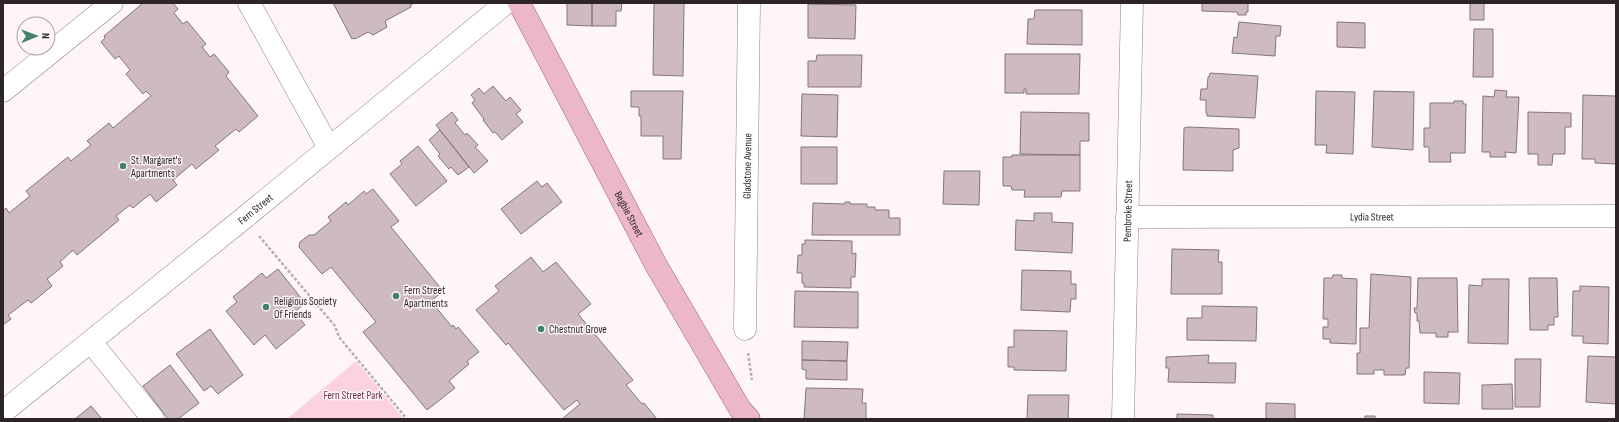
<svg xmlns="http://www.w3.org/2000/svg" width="1619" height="422" viewBox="0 0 1619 422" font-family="'Sofia Sans Condensed',sans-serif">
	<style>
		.green { fill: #fcd2e1 }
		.building { fill: #cebac1; stroke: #87747b }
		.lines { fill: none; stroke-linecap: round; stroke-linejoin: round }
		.minor-casing { stroke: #907e84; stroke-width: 23 }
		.major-casing { stroke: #a1637c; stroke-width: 23 }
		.path { stroke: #b6aeb1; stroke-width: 2.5; stroke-dasharray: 3 2; stroke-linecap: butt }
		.minor { stroke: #fff; stroke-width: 22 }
		.major { stroke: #ecb6cb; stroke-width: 22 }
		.poi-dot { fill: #408170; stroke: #fdf5f8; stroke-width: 1.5 }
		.labels { text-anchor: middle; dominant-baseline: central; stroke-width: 3; stroke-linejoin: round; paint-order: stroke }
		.poi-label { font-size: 11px; fill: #2d2528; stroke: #fdf5f8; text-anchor: start }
		.street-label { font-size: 11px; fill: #2d2528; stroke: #fdf5f8 }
		.park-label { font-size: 11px; fill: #712e4c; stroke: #fdf5f8 }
	</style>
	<rect width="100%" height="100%" fill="#fdf5f8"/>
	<path class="green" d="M356 361 404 419H286L288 418Z"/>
	<path class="building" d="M143 3H173L178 9 174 13 183 24 187 21 206 44 202 47 210 57 214 54 229 72 226 76 258 116 239 132 236 129 215 146 219 150 196 169 192 164 173 180 177 185 156 202 150 194 133 208 130 205 116 216 119 220 77 255 73 250 60 262 63 266 47 279 52 286 31 303 28 300 8 315 11 319 3 325V211L6 208 9 213 30 196 26 191 68 157 71 161 91 145 87 141 109 123 113 128 151 96 146 91 143 94 126 74 130 70 119 56 115 59 101 42 105 38 104 36Z
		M333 3H415L410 5 411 7 385 21 387 27 373 35 368 32 355 39 354 38 352 39Z
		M567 3H592V26L567 25Z
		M592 3H622L621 11H616V26H592Z
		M654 3H684L683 76 653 75Z
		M1202 3H1248V12H1246V15H1238L1237 12 1202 11Z
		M1470 3H1484V20H1470Z
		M808 4 856 5 855 39 808 38Z
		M1035 10H1082V45L1027 44 1028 19H1034Z
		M1239 22 1281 26 1280 36H1276L1275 56 1232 53 1234 37 1237 38Z
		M1337 22 1365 23V48L1337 47Z
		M1474 29H1493V77H1473Z
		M1005 54H1080L1079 94H1026V89H1024V93H1005Z
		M817 55H862L861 87H808V61H816Z
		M1210 73 1258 76 1255 118 1207 116V113H1206V100H1200L1201 89H1207L1208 77H1209Z
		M493 86 506 101 510 97 521 110 516 114 523 122 502 140 495 132 493 133 483 120 484 119 472 103 475 100 471 95 479 88 484 94Z
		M1495 90 1507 91 1506 97H1519L1516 153 1505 152 1506 157H1490V152H1482L1483 96 1494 97Z
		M631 91H683L681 159H663V136H641V116H639V107H631Z
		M1316 91 1355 92 1353 154 1326 153 1327 145H1315Z
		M1374 91 1414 92 1413 150 1372 147Z
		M802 94 838 95 837 137 801 136Z
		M1583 95 1616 96V164L1595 163V159H1582Z
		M1454 101H1463V104H1466L1465 153H1450L1451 162H1429V147H1424V128H1430V103H1454Z
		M452 112 458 120 455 123 465 135 467 133 478 145 475 147 488 161 474 173 436 125Z
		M1021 112 1089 113V141H1080V155L1020 154Z
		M1528 112 1571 113V127H1565V154H1553L1552 165H1538V154H1528Z
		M1188 127 1239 129V148L1233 150V171L1183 170 1184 128Z
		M440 130 469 167 458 175 451 167 449 169 438 156 440 154 429 140Z
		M418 146 447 181 416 206 390 174 402 164 400 161Z
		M801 147H837V184H801Z
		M1012 155H1080V191H1062L1061 197H1024L1025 190H1012L1011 186H1003V157H1012Z
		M944 171H980L979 205 943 204Z
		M537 181 542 187 547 183 562 202 521 234 501 209Z
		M373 189 399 221 391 227 443 291 431 301 452 327 453 325 456 329 458 327 479 352 467 361 469 364 449 381 455 388 427 410 363 332 376 322 331 267 322 274 299 247 300 242 309 235H314L331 221 328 217 346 202 348 205 364 191 366 194Z
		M845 202H850V204H867V207H875V210H889V218H900V235H812L813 203 845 204Z
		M1034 213H1052V222L1073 223 1072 253 1015 250 1016 220 1034 221Z
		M805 240 852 241V254L856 253 855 277H851V288L804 287V283H802V273H797L798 255H802V244H805Z
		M1172 249 1219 250 1218 262H1222V294H1171Z
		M531 257 543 272 556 262 591 304 578 314 633 380 626 385 642 404 644 403 657 419H562L580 404 577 400 564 410 508 343 506 345 476 310 499 291 495 286Z
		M278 269 305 303 295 312 305 325 276 349 265 335 254 345 226 311 237 302 233 297 262 273 266 278Z
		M1022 270 1071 271V284H1076V299H1071L1070 312 1021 310Z
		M1371 274 1411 277 1409 368H1406L1405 375H1384V370H1374V374H1357V353H1360V328H1369Z
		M1333 275H1342V278L1357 279 1356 344 1330 343V339H1323V327H1328V319H1323L1324 278H1332Z
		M1418 278H1457L1458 332H1448V337H1436V333H1420L1419 321H1417V313H1415L1414 308H1417Z
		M1529 278H1557L1558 317H1554V325H1548V330H1530Z
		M1482 279H1509L1508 344 1468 343 1469 285 1482 286Z
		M1580 286 1609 287 1608 344 1583 343V336H1572L1573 291H1580Z
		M795 291 858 292V328L794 327Z
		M1202 306 1257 307 1256 341 1187 340V318H1202Z
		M210 329 243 375 218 394 211 386 204 391 176 354Z
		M1014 330 1067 331 1066 371 1014 370V367H1008V347H1014Z
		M802 341 848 342 847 361 802 360Z
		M1209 355 1208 363H1236L1235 383 1168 382 1169 368H1166V357Z
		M1588 356 1616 357V404L1586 402Z
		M1515 359H1541L1540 407H1515Z
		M802 360 847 361V380L806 379V370L802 369Z
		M170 365 199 403 178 419H168L143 386Z
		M1424 372 1460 373 1459 404 1424 403Z
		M1512 384 1513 409H1482V385Z
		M806 388 863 389 862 403H866V419H804Z
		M1028 395H1069L1068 419H1027Z
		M1266 403 1295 404V419H1266Z
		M91 406 102 419H75Z
		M1177 414 1213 415V419H1177Z
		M1365 416H1375V419H1365Z"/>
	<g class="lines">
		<g class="minor-casing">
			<g id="minor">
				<path d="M249 3 329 148"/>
				<path d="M3 91 112 3"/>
				<path id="s1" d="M1127 217 1616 216"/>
				<path id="s2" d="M745 329 749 3"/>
				<path d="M91 342 153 419"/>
				<path id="s3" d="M3 412 244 218 506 3"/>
				<path id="s4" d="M1123 419 1132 3"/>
			</g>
		</g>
		<g class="major-casing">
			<g id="major">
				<path id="s5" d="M519 3 656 265 740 409 749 419"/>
			</g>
		</g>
		<path class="path" d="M259 236 335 326 339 337 407 419
			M748 353 752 380"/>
		<use href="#minor" class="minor"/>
		<use href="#major" class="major"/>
	</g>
	<g class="poi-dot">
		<circle cx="123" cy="166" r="4"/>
		<circle cx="396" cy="296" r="4"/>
		<circle cx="266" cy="307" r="4"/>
		<circle cx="541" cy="329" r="4"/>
	</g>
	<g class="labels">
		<g class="poi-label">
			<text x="131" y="160">St. Margaret's<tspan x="131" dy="13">Apartments</tspan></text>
			<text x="404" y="290">Fern Street<tspan x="404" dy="13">Apartments</tspan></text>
			<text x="274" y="301">Religious Society<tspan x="274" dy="13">Of Friends</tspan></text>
			<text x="549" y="329">Chestnut Grove</text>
		</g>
		<g class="street-label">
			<text stroke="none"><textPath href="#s2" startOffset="163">Gladstone Avenue</textPath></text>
			<text stroke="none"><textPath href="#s3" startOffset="324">Fern Street</textPath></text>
			<text stroke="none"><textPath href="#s4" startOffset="208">Pembroke Street</textPath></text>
			<text stroke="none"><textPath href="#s5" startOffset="238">Begbie Street</textPath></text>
			<text stroke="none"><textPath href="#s1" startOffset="245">Lydia Street</textPath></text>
		</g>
		<g class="park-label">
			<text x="353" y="395">Fern Street Park</text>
		</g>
	</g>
	<rect width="1619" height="422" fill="none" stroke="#2d2528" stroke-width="8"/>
	<g transform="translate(36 36) rotate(89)"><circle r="19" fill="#fdf5f8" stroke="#aaa2a5"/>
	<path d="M0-3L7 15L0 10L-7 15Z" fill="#408170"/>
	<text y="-6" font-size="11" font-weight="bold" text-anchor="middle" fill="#2d2528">N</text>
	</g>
</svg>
